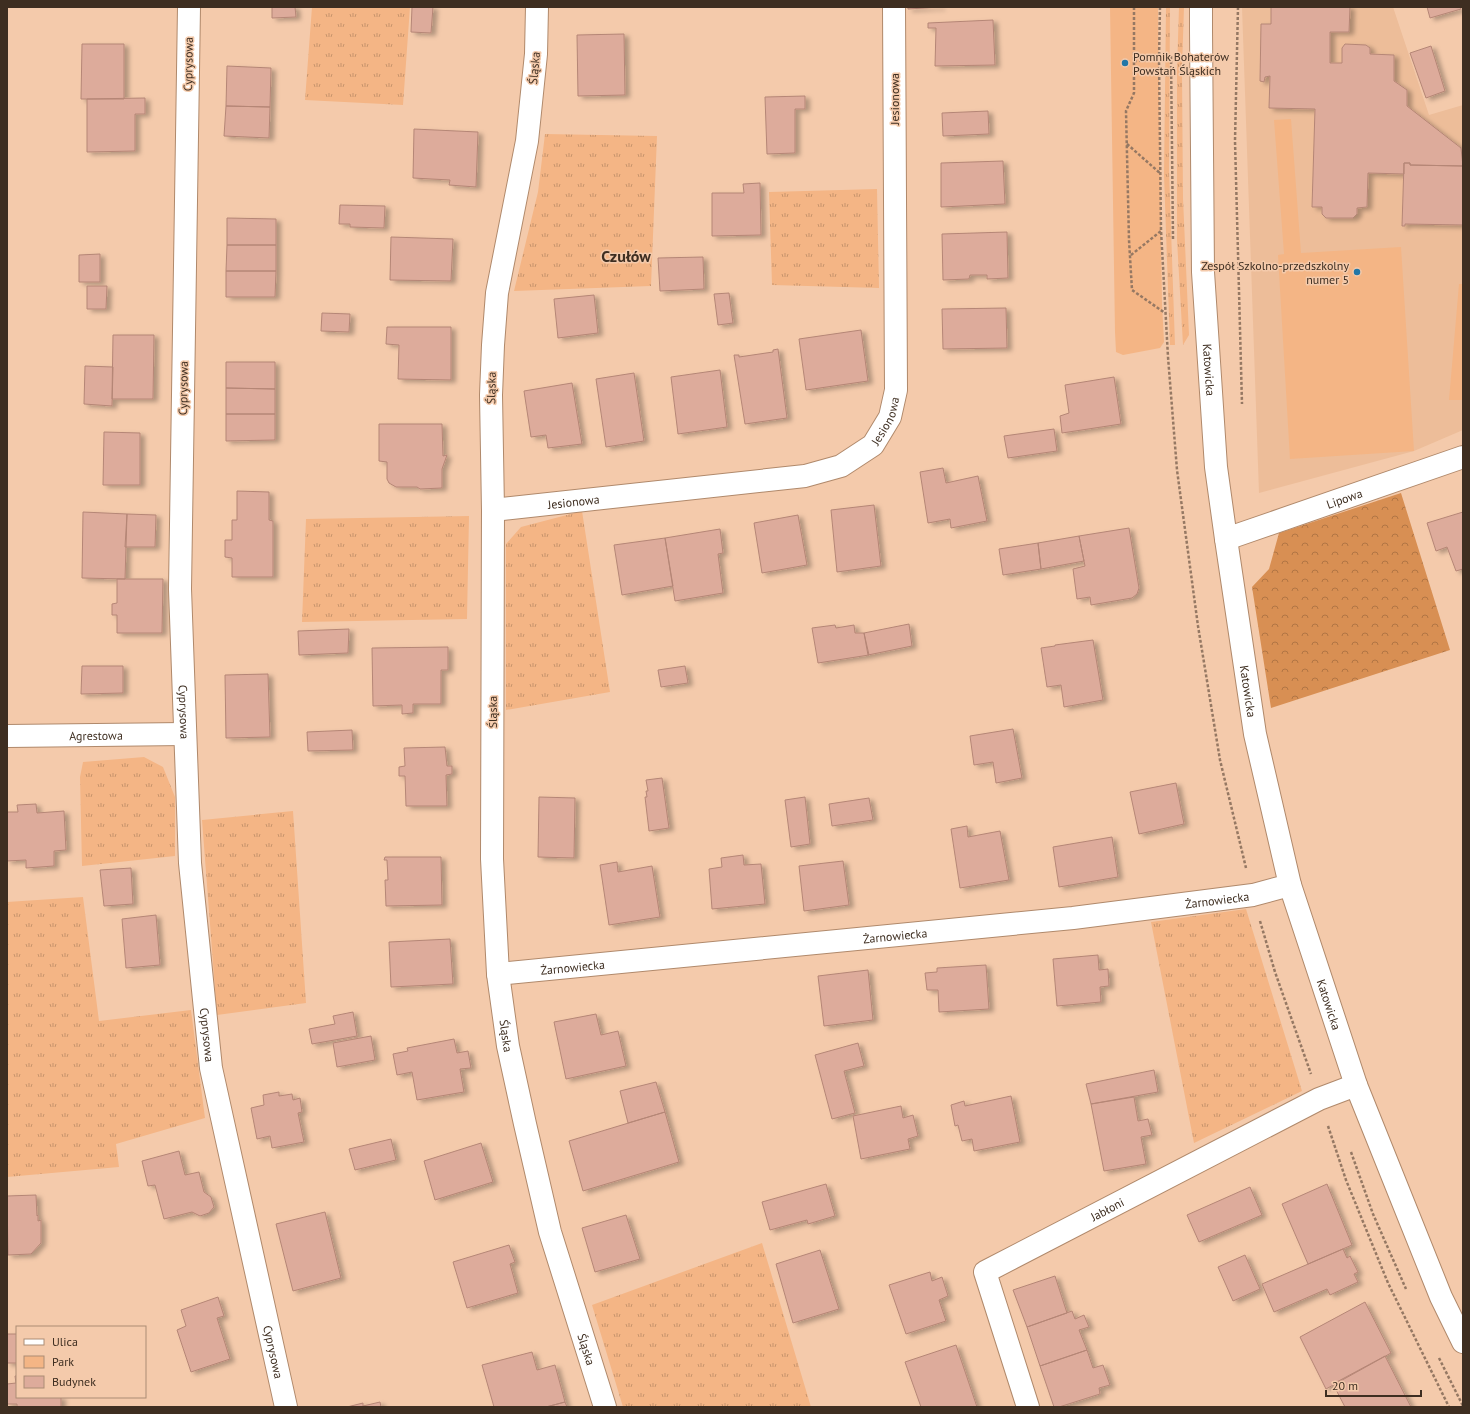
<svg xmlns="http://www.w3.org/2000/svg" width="1470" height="1414" viewBox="0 0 1470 1414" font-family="'PT Sans',sans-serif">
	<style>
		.built { fill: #edbd99 }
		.grass { fill: url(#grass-tufts) }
		.forest { fill: url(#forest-crowns) }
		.park { fill: #f4b585 }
		.building { fill: #ddab9b; stroke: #b58676; filter: url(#shadow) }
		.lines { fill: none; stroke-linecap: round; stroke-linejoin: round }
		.minor-casing { stroke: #b0896b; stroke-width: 24 }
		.major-casing { stroke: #b0896b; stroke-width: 24 }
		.path { stroke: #957863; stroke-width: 2.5; stroke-dasharray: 3 2; stroke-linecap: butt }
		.minor { stroke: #fff; stroke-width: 22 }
		.major { stroke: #fff; stroke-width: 22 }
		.poi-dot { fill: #2277a7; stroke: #f4caab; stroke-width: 1.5 }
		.labels { text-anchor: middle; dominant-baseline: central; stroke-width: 3; stroke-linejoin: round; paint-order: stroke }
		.poi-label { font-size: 12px; fill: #3e2e21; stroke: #f4caab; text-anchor: start }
		.street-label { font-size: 12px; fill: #3e2e21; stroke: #f4caab }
		.district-label { font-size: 16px; font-weight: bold; fill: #3e2e21; stroke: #f4caab }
	</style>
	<defs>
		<pattern id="grass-tufts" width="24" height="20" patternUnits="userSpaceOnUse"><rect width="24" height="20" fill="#f4b585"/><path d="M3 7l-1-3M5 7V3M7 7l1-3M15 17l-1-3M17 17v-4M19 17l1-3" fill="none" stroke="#c7946c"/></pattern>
		<pattern id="forest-crowns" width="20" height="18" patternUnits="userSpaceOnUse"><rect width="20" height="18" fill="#d88f53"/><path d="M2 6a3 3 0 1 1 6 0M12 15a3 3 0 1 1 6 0" fill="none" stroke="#b17544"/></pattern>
		<filter id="shadow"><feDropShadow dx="4.5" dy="2.5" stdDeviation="2" flood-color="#0004"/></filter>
	</defs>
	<rect width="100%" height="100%" fill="#f4caab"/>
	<path class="built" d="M1242 7H1393L1429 115 1463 105V430L1414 451 1259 493Z"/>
	<path class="grass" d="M312 7H410L403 105 305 100Z
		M1166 7H1170L1169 170 1175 345H1170L1164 175Z
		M1179 7H1184L1182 69 1183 198 1189 335 1183 345 1177 240V70Z
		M545 134 657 136 651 286 514 291 538 192Z
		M877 189 879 288 772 285 769 192Z
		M582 511 610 692 506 710V544L521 527Z
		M469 516 467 619 302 622 306 519Z
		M144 757 163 767 175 797V856L82 866 80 777 83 762Z
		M293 811 306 1003 217 1015 202 820Z
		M83 897 99 1021 191 1010 205 1118 116 1144 119 1167 7 1177V902Z
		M1246 909 1302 1091 1194 1143 1151 922Z
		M762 1243 811 1407H623L592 1305Z"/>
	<path class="forest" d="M1401 493 1450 650 1271 708 1252 587 1269 569 1279 533Z"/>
	<path class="park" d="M1110 7H1158L1162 304 1164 342 1160 348 1123 355 1116 352 1115 332Z
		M1291 119 1301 253 1401 247 1414 451 1290 459 1278 255 1284 254 1274 120Z
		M1459 284H1463V400H1449Z"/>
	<path class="building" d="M272 7H295L296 17 272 18Z
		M412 7H433L431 33 411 32Z
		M908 7H941L908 9Z
		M1271 7H1350L1349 32H1330V63H1342V48L1345 44 1366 45 1370 48V54L1394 55V81L1407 90V106L1461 148 1463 166 1410 165V163H1404V174L1368 173 1367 207 1357 208V214L1353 218H1326L1322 214V207H1312L1315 109 1269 108 1270 76 1265 77 1264 82 1260 81 1261 24H1271Z
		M1427 7H1460L1461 9 1430 18Z
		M993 20 995 65 935 66 936 28H928V23Z
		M624 34 625 95 578 96 577 35Z
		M82 44H124V99H81Z
		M1431 46 1445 91 1426 98 1410 53Z
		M227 66 271 68 270 107 226 106Z
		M805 96V109H795V153L767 154 765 97Z
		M145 98V114H135V151L87 152V99Z
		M226 106 270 107 269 138 224 136Z
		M988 111 989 134 943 136 942 113Z
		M414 129 478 132 476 187 449 185 450 180 413 178Z
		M1003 161 1005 204 941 207V163Z
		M1404 163H1410V165L1463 166V225L1405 224V226H1402Z
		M760 183 761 235 712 236V193H744L743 184Z
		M340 205 385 206 384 228 350 227V224H339Z
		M227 218 276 219V245H227Z
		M1007 232 1008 278 987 279V275H970L969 279 943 280 942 234Z
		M391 237 453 239 451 281 390 280Z
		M227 245H276V271H226Z
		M100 254V282H79V255Z
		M703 257 704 289 660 291 658 258Z
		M226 271H276L275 297H226Z
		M87 286H107L106 309H87Z
		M729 293 733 323 718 325 714 294Z
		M594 295 598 333 558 338 554 299Z
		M1006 308 1007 348 943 349 942 309Z
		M322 313 350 314 349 332 321 331Z
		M387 327H451V380L398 379 399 345 386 344Z
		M861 330 868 381 806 390 799 339Z
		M113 335H154L153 399H112Z
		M778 349 787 418 745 424 734 355H739V357L773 352V350Z
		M226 362H275V389L226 388Z
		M85 366 113 367 112 406 84 404Z
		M720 370 727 427 678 434 671 377Z
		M634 373 644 441 606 447 596 379Z
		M1114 377 1121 424 1062 433 1060 416 1069 413 1065 385Z
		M572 383 582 444 548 448 546 435 531 437 524 391Z
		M226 388 275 389V414H226Z
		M226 414H275V440L226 441Z
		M379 424H442L443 456 447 455 442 469V488L420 489 417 487H396L389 483 387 479V462L379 461Z
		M1054 429 1057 451 1008 458 1004 436Z
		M104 432 140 433V485H103Z
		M943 468 946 483 978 476 987 521 951 528 950 519 928 523 920 472Z
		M237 491 269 492V520L273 521V577H232V558L225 557V540H232V520H237Z
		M874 505 881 566 837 572 831 510Z
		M83 512 127 514 125 579 82 578Z
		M1463 512V569L1456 571 1447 547 1436 551 1427 523Z
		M127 514 156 515 155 547H125Z
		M798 515 807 565 762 573 754 523Z
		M1129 528 1139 588 1137 594 1132 598 1091 605 1090 597 1077 599 1073 569 1085 566 1079 536Z
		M720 529 723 553 718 554 723 593 675 601 665 538Z
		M1079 536 1084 561 1041 569 1038 543Z
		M665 538 673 586 622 595 614 545Z
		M1038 543 1041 569 1003 575 999 549Z
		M117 579H163L162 633H117V615H112V604L117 603Z
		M909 624 912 646 868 655 864 633Z
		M835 625 836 628 854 625 855 633H864L869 655 818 663 812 628Z
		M349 629 348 653 299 655 298 631Z
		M1093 640 1103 700 1064 707 1061 685 1047 687 1041 648 1055 646V645Z
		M448 647V670H441V704H413V713L402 714V705L373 706 372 648Z
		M82 666H123V693L81 694Z
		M685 666 688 683 661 687 658 670Z
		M268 674 270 737 226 738 225 675Z
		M1013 729 1022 778 996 783 993 762 974 765 970 736Z
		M352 730 353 750 308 751 307 732Z
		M445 747 447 766H452V774L446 775 447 806H406L405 776H399V767L405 766 404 748Z
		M662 778 669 828 649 831 645 797H647L646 791H648L646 780Z
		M1176 783 1184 824 1139 834 1130 792Z
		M539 797 575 798 574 858 538 857Z
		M805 797 810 844 791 847 785 800Z
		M869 798 873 820 832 826 829 804Z
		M36 804 37 813 64 811 66 850 54 851V866L26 868V860L7 861V812H18L17 805Z
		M967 826 968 837 1000 831 1009 880 960 888 951 829Z
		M1112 837 1118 877 1059 887 1053 847Z
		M743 855 744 865 761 864 765 904 712 909 709 869 722 867 721 858Z
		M385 857H441L442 905 386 906 385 880H388L387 860H384Z
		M843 861 849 905 804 911 799 866Z
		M617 862 618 872 652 866 660 917 609 925 600 865Z
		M131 868 133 904 104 906 100 870Z
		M156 915 160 965 126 968 122 919Z
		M450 939 453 984 391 987 389 942Z
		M1098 955 1099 970 1108 969 1109 986 1100 987 1101 1002 1057 1006 1053 959Z
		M986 965 989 1009 939 1012 938 990H927L925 973 937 972V968Z
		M868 970 873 1020 824 1026 818 976Z
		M353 1012 357 1036 312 1044 309 1029 335 1024 333 1016Z
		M596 1014 601 1035 618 1031 626 1066 566 1079 554 1022Z
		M371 1036 375 1060 337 1067 333 1043Z
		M454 1039 457 1053 468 1051 471 1068 460 1069 464 1092 417 1100 412 1072 397 1075 393 1054 408 1051 407 1048Z
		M858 1043 864 1066 844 1071 855 1113 832 1119 815 1055Z
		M1154 1070 1158 1092 1091 1104 1086 1084Z
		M656 1082 665 1112 628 1123 620 1091Z
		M279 1092V1096L292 1094 293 1100 300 1098 302 1112 298 1113 304 1142 272 1148 270 1136 257 1139 251 1108 264 1105 263 1095Z
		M1011 1096 1020 1142 974 1151 972 1139 962 1141 958 1125 955 1126 951 1105 964 1101 965 1106Z
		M1134 1097 1138 1121 1148 1119 1152 1135 1141 1137 1146 1164 1104 1171 1091 1104Z
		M901 1106 903 1118 913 1115 918 1136 908 1139 910 1149 861 1159 853 1116Z
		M665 1112 679 1162 583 1191 569 1141Z
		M391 1139 396 1160 355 1170 349 1149Z
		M481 1143 493 1182 435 1200 424 1161Z
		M179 1151 185 1175 199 1172 204 1192 211 1197 214 1207 209 1213 200 1216 192 1212 164 1219 155 1185 148 1186 142 1161Z
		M826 1184 835 1216 808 1224 807 1220 770 1230 762 1202Z
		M1327 1184 1352 1245 1308 1264 1282 1204Z
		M1250 1187 1262 1215 1199 1242 1187 1215Z
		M36 1195 37 1216 38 1215V1221L41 1220V1243L31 1254 8 1255 7 1196Z
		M325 1212 341 1278 293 1291 276 1224Z
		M626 1215 640 1259 595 1272 582 1228Z
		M509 1245 515 1262 510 1264 518 1293 467 1308 453 1262Z
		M1343 1249 1347 1258 1350 1256 1358 1272 1354 1274 1358 1282 1330 1295 1327 1289 1274 1312 1262 1284Z
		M820 1250 839 1309 793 1323 776 1264Z
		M1245 1255 1260 1289 1233 1301 1218 1267Z
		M930 1272 932 1281 942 1277 948 1296 939 1300 946 1321 906 1334 889 1285Z
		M1055 1276 1067 1313 1027 1327 1013 1290Z
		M218 1297 224 1316 217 1318 230 1359 191 1372 177 1330 186 1326 181 1310Z
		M1365 1302 1391 1353 1326 1389 1300 1337Z
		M1072 1311 1075 1319 1084 1315 1089 1327 1079 1330 1087 1350 1040 1366 1027 1327Z
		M7 1334H17V1363H7Z
		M956 1345 977 1407H921L905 1362Z
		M1087 1350 1093 1368 1103 1365 1110 1385 1099 1388 1100 1394 1059 1407H1054L1040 1366Z
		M532 1352 537 1370 555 1365 565 1402 546 1407H494L482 1365Z
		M1385 1356 1411 1407H1345L1333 1384Z
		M15 1376H17V1397H61V1407H17V1404H7V1384L16 1383Z
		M380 1402 381 1407H347L363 1403V1406Z
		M565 1402 567 1407H546Z"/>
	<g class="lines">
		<g class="minor-casing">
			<g id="minor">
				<path id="s1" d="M189 7 180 589 190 863 211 1068 286 1407"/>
				<path id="s2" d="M537 7 536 54 527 141 497 293 493 345 491 395 493 510 492 859 498 974 508 1046 525 1124 550 1232 605 1407"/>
				<path id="s3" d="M493 510 805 476 841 466 873 445 890 417 896 390 894 7"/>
				<path id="s4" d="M1226 539 1463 457"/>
				<path id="s5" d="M7 736 185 734"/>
				<path id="s6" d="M498 974 1073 918 1253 895 1290 885"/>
				<path id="s7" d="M1028 1407 985 1272 1319 1099 1356 1085"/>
			</g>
		</g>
		<g class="major-casing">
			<g id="major">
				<path id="s8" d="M1201 7V31L1203 272 1216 467 1226 539 1255 734 1290 885 1356 1085 1441 1297 1463 1342"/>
			</g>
		</g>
		<path class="path" d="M1134 7V93L1126 111 1129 240 1132 290 1165 313
			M1160 7 1159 60 1161 230 1168 357 1177 470 1198 626 1220 760 1246 868
			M1238 7 1235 141 1242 404
			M1171 56 1173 239
			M1134 61 1159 60
			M1127 144 1161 174
			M1131 255 1161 231
			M1260 921 1275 972 1311 1074
			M1328 1126 1346 1180 1388 1283 1449 1407
			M1351 1152 1373 1214 1406 1289
			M1439 1358 1463 1406"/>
		<use href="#minor" class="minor"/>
		<use href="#major" class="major"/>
	</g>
	<g class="poi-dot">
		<circle cx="1125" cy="63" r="4"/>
		<circle cx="1357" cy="272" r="4"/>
	</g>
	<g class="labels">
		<g class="poi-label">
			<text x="1133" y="56">Pomnik Bohaterów<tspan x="1133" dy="14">Powstań Śląskich</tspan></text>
			<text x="1349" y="265" text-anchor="end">Zespół Szkolno-przedszkolny<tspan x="1349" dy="14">numer 5</tspan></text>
		</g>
		<g class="street-label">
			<text transform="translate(188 64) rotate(-89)">Cyprysowa</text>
			<text transform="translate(534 68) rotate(-85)">Śląska</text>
			<text transform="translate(894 99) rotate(-90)">Jesionowa</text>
			<text stroke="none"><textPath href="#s8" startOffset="363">Katowicka</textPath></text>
			<text transform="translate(183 388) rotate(-89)">Cyprysowa</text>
			<text transform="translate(491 388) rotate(-89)">Śląska</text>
			<text stroke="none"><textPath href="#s3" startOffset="417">Jesionowa</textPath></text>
			<text stroke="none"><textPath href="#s4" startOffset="125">Lipowa</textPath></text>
			<text stroke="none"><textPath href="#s3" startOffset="81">Jesionowa</textPath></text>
			<text stroke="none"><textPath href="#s8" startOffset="687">Katowicka</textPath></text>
			<text stroke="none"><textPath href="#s1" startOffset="705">Cyprysowa</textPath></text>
			<text transform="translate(492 712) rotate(-90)">Śląska</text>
			<text stroke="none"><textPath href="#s5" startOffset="89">Agrestowa</textPath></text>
			<text stroke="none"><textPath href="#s6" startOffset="723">Żarnowiecka</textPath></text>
			<text stroke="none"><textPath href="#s6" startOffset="399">Żarnowiecka</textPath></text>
			<text stroke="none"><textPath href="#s6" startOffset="75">Żarnowiecka</textPath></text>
			<text stroke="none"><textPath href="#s8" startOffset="1011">Katowicka</textPath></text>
			<text stroke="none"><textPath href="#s1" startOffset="1029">Cyprysowa</textPath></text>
			<text stroke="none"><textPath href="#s2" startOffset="1033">Śląska</textPath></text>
			<text stroke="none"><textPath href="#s7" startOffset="279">Jabłoni</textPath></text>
			<text stroke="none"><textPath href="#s2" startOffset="1357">Śląska</textPath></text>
			<text stroke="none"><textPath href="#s1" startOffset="1353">Cyprysowa</textPath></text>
		</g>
		<g class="district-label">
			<text x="626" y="256">Czułów</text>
		</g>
	</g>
	<rect width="1470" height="1414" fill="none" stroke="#3e2e21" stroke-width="16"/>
	<rect x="16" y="1326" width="130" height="72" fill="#f4caab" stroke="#ab8c74"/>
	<rect x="24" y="1339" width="20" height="6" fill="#ffffff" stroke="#ab8c74"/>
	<text x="52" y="1346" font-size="12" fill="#3e2e21">Ulica</text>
	<rect x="24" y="1356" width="20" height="12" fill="#f4b585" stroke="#ab8c74"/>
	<text x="52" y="1366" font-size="12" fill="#3e2e21">Park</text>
	<rect x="24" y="1376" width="20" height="12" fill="#ddab9b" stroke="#ab8c74"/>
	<text x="52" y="1386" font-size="12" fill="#3e2e21">Budynek</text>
	<path d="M1326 1390v6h95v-6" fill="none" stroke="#3e2e21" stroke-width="2"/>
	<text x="1332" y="1390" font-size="12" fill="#3e2e21" stroke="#f4caab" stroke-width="3" paint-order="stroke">20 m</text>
</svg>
